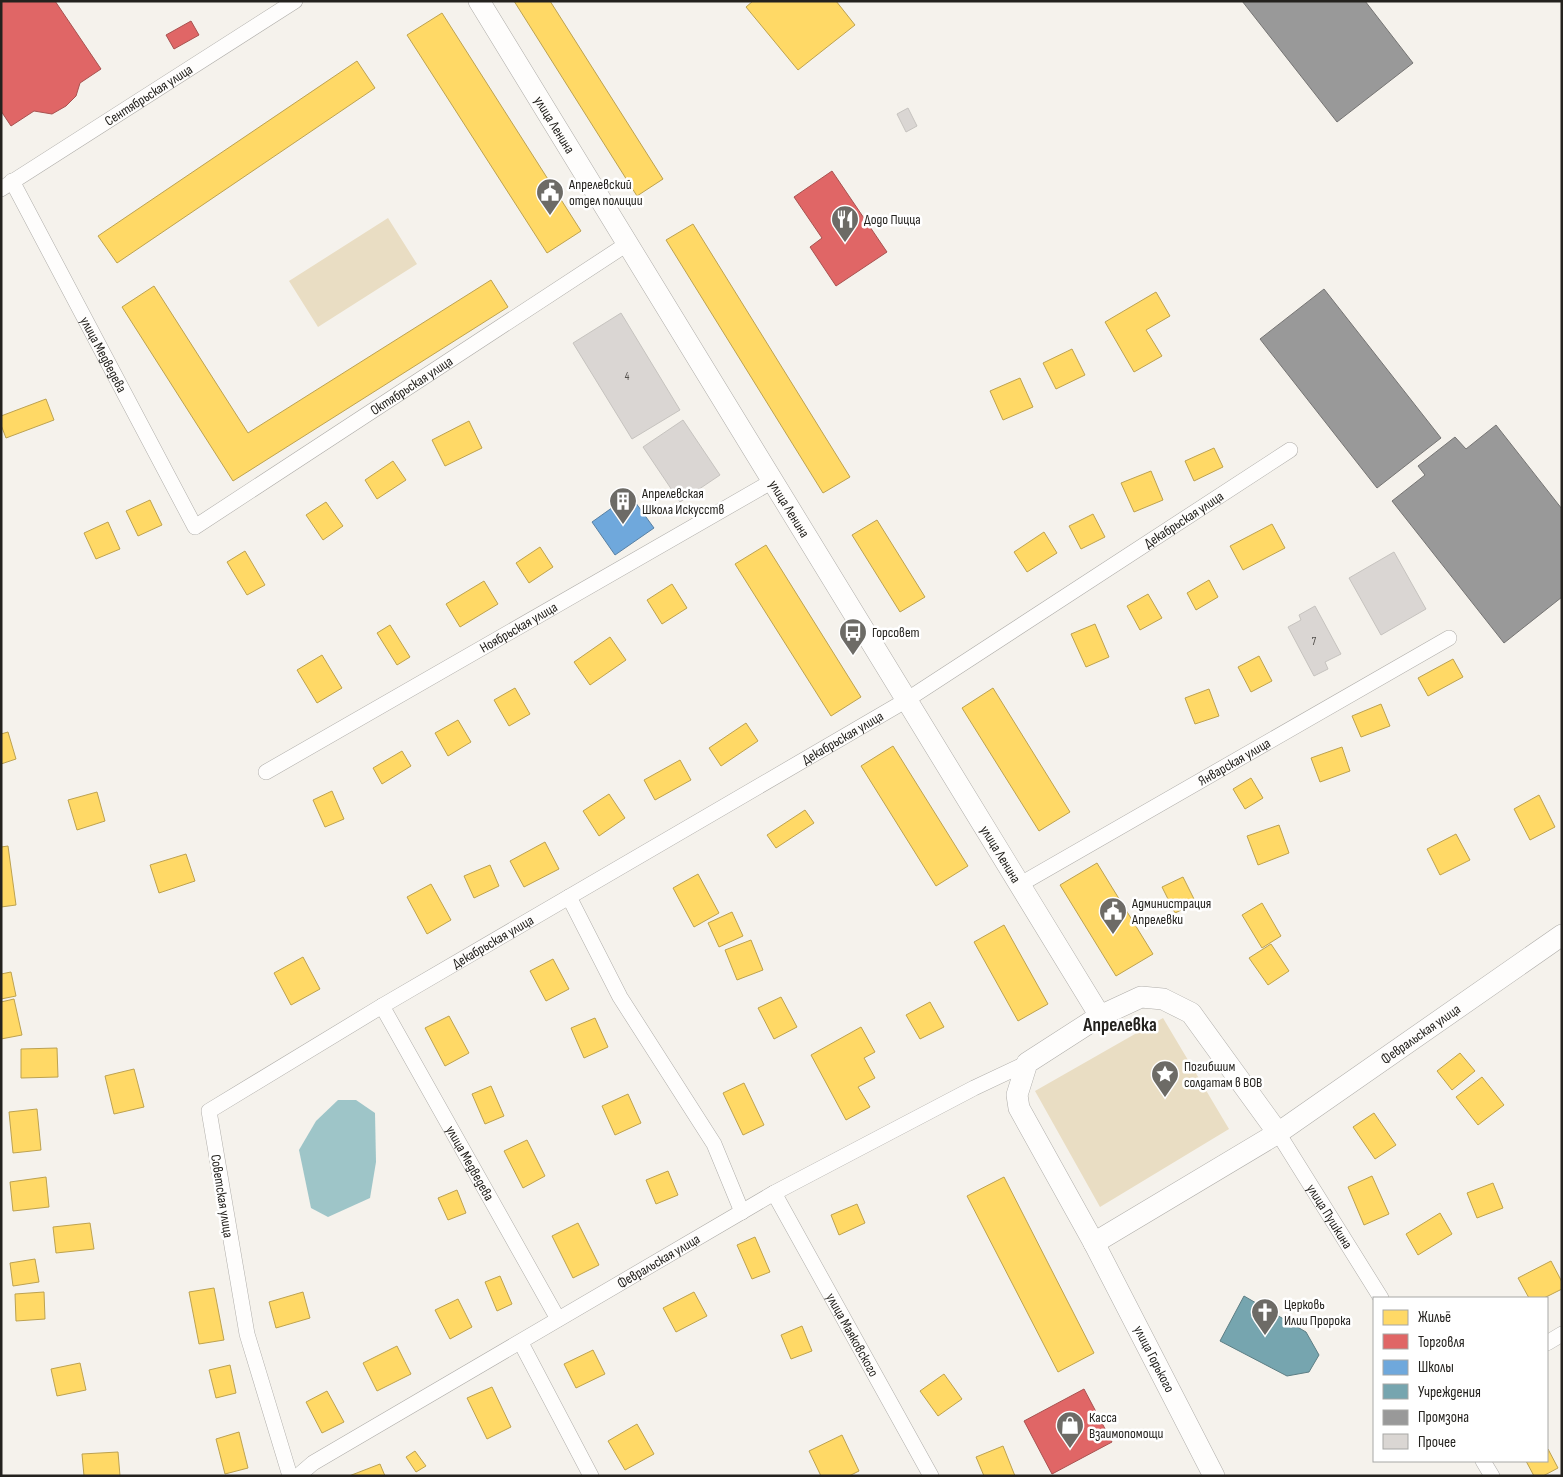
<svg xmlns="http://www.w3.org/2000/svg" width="1563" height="1477" viewBox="0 0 1563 1477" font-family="'Sofia Sans Condensed',sans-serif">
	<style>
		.green { fill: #e9ddc3 }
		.water { fill: #9ec5c8 }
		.homes { fill: #ffd966; stroke: #bda250 }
		.shops { fill: #e06666; stroke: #a85250 }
		.schools { fill: #6fa8dc; stroke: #5880a3 }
		.public { fill: #76a5af; stroke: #5d7e84 }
		.industry { fill: #999; stroke: #767574 }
		.building { fill: #dad6d3; stroke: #c6c3bf }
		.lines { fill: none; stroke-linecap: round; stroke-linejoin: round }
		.street-casing { stroke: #afada9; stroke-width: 16 }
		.secondary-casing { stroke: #afada9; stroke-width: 22 }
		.street { stroke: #fefdfc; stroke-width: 15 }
		.secondary { stroke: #fefdfc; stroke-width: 21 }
		.labels { text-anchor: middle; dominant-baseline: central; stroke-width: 5; stroke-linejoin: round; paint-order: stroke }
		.number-label { font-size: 11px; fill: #524f4b }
		.street-label { font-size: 14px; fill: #24221e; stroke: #fff }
		.poi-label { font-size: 14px; fill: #24221e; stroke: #fff; text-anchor: start }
		.district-label { font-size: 19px; font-weight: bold; fill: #24221e; stroke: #fff }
	</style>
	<rect width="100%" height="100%" fill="#f5f2ec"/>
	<path class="green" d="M388 218 417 264 318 327 289 281Z
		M1163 1018 1229 1129 1100 1207 1035 1091Z"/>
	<path class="water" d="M338 1100H356L375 1113 376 1162 370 1198 328 1217 311 1208 299 1150 316 1121Z"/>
	<path class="homes" d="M514 1H550L663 179 637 196Z
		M753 1H836L855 25 798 70 746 7Z
		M442 13 581 231 547 253 407 35Z
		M357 61 375 88 117 263 98 236Z
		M693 224 850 477 823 493 666 240Z
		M491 280 508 307 233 481 122 307 154 286 248 433Z
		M1156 292 1170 316 1146 330 1162 356 1134 372 1105 322Z
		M1072 349 1085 375 1056 389 1043 363Z
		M1020 378 1033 407 1003 420 990 391Z
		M46 399 54 420 6 438 1 425V416Z
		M469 421 482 448 445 466 432 440Z
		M1214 448 1223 467 1194 481 1185 461Z
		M393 461 406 480 377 499 365 480Z
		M1151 471 1163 500 1134 512 1121 483Z
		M150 500 162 525 138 536 126 511Z
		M326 502 343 526 323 540 306 515Z
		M1093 514 1105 537 1081 549 1069 526Z
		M877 520 925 597 900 612 852 535Z
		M108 522 120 549 96 559 84 533Z
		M1272 524 1285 548 1243 570 1230 546Z
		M1044 532 1057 553 1027 572 1014 552Z
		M766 545 861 697 831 716 735 564Z
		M540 547 553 567 529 583 516 563Z
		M245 551 265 585 247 595 227 562Z
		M1209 580 1218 597 1196 610 1187 593Z
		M484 581 498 604 460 627 446 604Z
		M672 584 687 608 662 624 647 600Z
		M1148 594 1162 618 1140 630 1127 606Z
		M1095 624 1109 657 1086 667 1071 634Z
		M390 625 410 657 397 665 377 633Z
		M610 637 626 660 590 685 574 662Z
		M322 655 342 688 317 703 297 670Z
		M1259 656 1272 681 1251 692 1238 667Z
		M1453 659 1463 677 1428 696 1418 678Z
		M515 688 530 714 509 726 494 700Z
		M993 688 1070 812 1039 831 962 708Z
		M1209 689 1219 716 1195 724 1185 698Z
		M1381 704 1390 726 1361 737 1352 716Z
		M458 720 471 742 448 756 435 733Z
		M746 723 758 741 721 766 709 748Z
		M8 732 16 759 1 764V734Z
		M893 746 968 866 936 886 861 766Z
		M1342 747 1350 771 1320 782 1311 758Z
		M402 751 411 766 382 784 373 768Z
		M680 760 691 780 655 800 644 780Z
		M1251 778 1263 798 1245 809 1233 789Z
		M332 791 344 819 325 827 313 800Z
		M97 792 105 821 77 830 68 800Z
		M609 794 625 818 599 836 583 811Z
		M1539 795 1555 827 1530 840 1514 809Z
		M805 810 814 823 776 848 767 835Z
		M1279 825 1289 853 1258 865 1247 836Z
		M1456 834 1470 860 1440 875 1427 849Z
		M545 842 559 869 524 887 510 861Z
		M8 846 16 905 1 907V847Z
		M186 854 195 881 159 893 150 865Z
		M1097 863 1153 954 1116 976 1060 885Z
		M490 865 499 886 474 898 464 876Z
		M698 874 719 913 694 927 673 888Z
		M1183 877 1196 903 1175 913 1162 887Z
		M431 884 451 920 427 934 407 897Z
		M1262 903 1281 936 1262 948 1242 915Z
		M732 912 743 936 719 947 708 923Z
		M1004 925 1048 1004 1018 1021 974 942Z
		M751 940 763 970 737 980 725 950Z
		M1271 944 1289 971 1268 985 1249 958Z
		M303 957 320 989 291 1005 274 973Z
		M553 959 569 989 546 1001 530 971Z
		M11 972 16 996 1 999V974Z
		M781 997 797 1027 774 1039 758 1008Z
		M14 999 22 1035 1 1039V1002Z
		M930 1002 944 1027 920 1039 906 1015Z
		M449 1016 469 1053 445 1066 425 1028Z
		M595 1018 608 1047 584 1058 571 1028Z
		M861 1027 875 1052 864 1058 875 1078 858 1087 870 1107 846 1120 811 1055Z
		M57 1048 58 1077 21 1078V1049Z
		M1460 1053 1475 1071 1452 1090 1437 1071Z
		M134 1069 144 1107 114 1114 105 1076Z
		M1482 1077 1504 1105 1478 1125 1456 1097Z
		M744 1083 764 1125 743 1135 723 1093Z
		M491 1086 504 1116 485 1124 472 1094Z
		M628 1094 641 1123 615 1135 602 1106Z
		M37 1109 41 1150 13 1153 9 1112Z
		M1374 1113 1396 1145 1375 1159 1353 1127Z
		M527 1140 545 1176 523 1188 504 1151Z
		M668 1171 678 1195 656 1204 646 1180Z
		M1372 1176 1389 1214 1364 1225 1348 1187Z
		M46 1177 49 1207 13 1211 10 1182Z
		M1004 1177 1094 1353 1058 1372 967 1196Z
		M1493 1183 1503 1208 1477 1218 1467 1193Z
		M457 1190 466 1213 448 1220 438 1198Z
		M857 1204 865 1223 839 1235 831 1215Z
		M1440 1213 1452 1234 1418 1255 1406 1234Z
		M90 1223 94 1249 56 1253 53 1227Z
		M578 1223 599 1265 573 1278 552 1236Z
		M755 1237 770 1272 752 1279 737 1245Z
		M35 1259 39 1282 13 1286 10 1263Z
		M1551 1261 1562 1282V1289L1544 1298H1529L1518 1278Z
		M500 1276 512 1304 497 1311 485 1282Z
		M214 1288 224 1340 199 1344 189 1292Z
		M44 1292 45 1319 16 1321 15 1294Z
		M303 1292 310 1318 276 1328 269 1302Z
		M694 1292 707 1316 676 1332 663 1308Z
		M458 1299 472 1327 450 1339 435 1310Z
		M802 1326 812 1351 791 1359 781 1335Z
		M397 1346 411 1374 377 1391 363 1363Z
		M593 1350 605 1374 576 1388 564 1364Z
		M80 1363 86 1390 57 1396 51 1369Z
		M230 1365 236 1393 216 1398 209 1370Z
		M944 1374 962 1399 938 1416 920 1391Z
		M492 1387 511 1427 487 1439 467 1398Z
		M327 1391 344 1422 322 1433 306 1402Z
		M637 1424 654 1454 625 1470 608 1441Z
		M239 1432 248 1468 225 1474 216 1439Z
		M842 1435 859 1471 849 1476H821L809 1451Z
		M1003 1446 1015 1476H984L976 1457Z
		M1548 1449 1558 1468 1543 1476H1534L1526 1461H1547Z
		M415 1451 426 1466 416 1472 406 1457Z
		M118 1452 120 1476H84L82 1454Z
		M380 1464 385 1476H349Z"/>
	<path class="shops" d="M1 1H55L101 69 80 83 76 96 66 106 52 114 34 111 11 126 1 111Z
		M191 21 199 35 174 49 166 35Z
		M832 171 887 252 836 286 810 247 822 238 794 197Z
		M1084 1389 1112 1442 1052 1474 1024 1421Z"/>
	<path class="schools" d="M630 495 654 528 615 555 592 522Z"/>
	<path class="public" d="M1244 1296 1306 1332 1319 1355 1309 1372 1287 1376 1220 1341Z"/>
	<path class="industry" d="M1242 1H1365L1413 63 1337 122Z
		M1324 289 1441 438 1377 488 1260 339Z
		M1496 425 1562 509V597L1504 643 1392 501 1425 475 1418 466 1455 437 1466 449Z"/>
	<path class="building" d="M908 108 917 126 906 132 897 114Z
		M621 313 680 410 632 439 573 343Z
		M683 420 720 475 680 502 643 447Z
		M1394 552 1426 609 1381 635 1349 578Z
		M1315 606 1341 654 1325 662 1328 669 1314 676 1288 627 1301 620 1299 615Z"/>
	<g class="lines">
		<g class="street-casing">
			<g id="street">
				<path id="s1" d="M12 181 195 527 627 244"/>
				<path id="s2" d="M1 189 295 1"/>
				<path id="s3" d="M266 772 771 482"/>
				<path id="s4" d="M1019 885 1449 638"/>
				<path d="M569 897 620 997 714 1144 742 1212"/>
				<path id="s5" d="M382 1006 558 1319"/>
				<path id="s6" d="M1278 1133 1381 1298"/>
				<path id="s7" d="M774 1193 931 1476"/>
				<path d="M521 1343 591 1476"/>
				<path d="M1547 1343 1562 1334"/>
				<path d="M1483 1461 1492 1476"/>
				<path id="s8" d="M290 1476 247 1334 209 1111 382 1006 905 701 1290 450"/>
				<path id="s9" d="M298 1476 313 1463 774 1193 974 1088 1027 1063"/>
			</g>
		</g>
		<g class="secondary-casing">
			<g id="secondary">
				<path id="s10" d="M479 1 1100 1016"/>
				<path id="s11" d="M1094 1243 1278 1133 1562 935"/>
				<path d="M1214 1476 1094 1243 1019 1108 1017 1095 1027 1063 1100 1016 1141 997 1163 999 1191 1013 1278 1133"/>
			</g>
		</g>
		<use href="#street" class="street"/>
		<use href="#secondary" class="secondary"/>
	</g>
	<defs>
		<g id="civic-pin" transform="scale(1.4375)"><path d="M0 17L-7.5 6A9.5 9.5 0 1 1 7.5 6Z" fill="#6d6b66" stroke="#fff"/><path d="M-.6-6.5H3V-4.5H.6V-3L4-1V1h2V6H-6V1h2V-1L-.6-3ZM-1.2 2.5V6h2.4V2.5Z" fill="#fff"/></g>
		<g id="restaurant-pin" transform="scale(1.4375)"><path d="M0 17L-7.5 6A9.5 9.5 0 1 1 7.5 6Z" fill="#6d6b66" stroke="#fff"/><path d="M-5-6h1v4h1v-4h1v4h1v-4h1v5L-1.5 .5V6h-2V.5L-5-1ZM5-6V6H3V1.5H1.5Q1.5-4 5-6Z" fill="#fff"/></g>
		<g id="building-pin" transform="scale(1.4375)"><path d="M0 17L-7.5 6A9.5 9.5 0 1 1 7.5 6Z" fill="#6d6b66" stroke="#fff"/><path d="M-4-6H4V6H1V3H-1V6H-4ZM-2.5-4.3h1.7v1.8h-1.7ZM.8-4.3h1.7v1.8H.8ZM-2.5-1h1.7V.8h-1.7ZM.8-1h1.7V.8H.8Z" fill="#fff"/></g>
		<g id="bus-pin" transform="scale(1.4375)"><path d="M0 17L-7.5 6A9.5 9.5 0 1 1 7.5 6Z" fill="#6d6b66" stroke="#fff"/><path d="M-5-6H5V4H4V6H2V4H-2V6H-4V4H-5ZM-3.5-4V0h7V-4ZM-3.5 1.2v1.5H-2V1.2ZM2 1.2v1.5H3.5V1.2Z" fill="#fff"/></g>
		<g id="sight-pin" transform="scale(1.4375)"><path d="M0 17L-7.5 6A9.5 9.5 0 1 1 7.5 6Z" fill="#6d6b66" stroke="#fff"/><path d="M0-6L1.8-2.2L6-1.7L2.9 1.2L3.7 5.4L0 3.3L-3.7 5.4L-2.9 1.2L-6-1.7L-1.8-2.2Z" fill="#fff"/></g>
		<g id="church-pin" transform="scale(1.4375)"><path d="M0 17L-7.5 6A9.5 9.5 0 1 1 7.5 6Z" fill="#6d6b66" stroke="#fff"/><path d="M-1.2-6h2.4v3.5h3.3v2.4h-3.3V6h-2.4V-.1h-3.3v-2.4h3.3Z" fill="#fff"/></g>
		<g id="shop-pin" transform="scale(1.4375)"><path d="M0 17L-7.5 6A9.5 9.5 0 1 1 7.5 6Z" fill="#6d6b66" stroke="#fff"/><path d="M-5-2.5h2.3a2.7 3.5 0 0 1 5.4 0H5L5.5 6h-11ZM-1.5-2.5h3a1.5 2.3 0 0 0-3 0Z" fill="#fff"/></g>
	</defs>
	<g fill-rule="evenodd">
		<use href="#civic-pin" x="550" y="192"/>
		<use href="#restaurant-pin" x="845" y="219"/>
		<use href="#building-pin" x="623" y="501"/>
		<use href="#bus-pin" x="853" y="632"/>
		<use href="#civic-pin" x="1113" y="911"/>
		<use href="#sight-pin" x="1165" y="1074"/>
		<use href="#church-pin" x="1265" y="1312"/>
		<use href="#shop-pin" x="1070" y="1425"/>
	</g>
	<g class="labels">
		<g class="number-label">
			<text x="627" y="376">4</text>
			<text x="1314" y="641">7</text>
		</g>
		<g class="street-label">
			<text stroke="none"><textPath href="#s2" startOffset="175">Сентябрьская улица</textPath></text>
			<text stroke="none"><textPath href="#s10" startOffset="145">улица Ленина</textPath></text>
			<text stroke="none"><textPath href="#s1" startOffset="196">улица Медведева</textPath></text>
			<text stroke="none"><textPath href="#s1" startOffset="650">Октябрьская улица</textPath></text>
			<text stroke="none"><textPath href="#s10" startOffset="595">улица Ленина</textPath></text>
			<text stroke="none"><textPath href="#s8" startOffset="1515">Декабрьская улица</textPath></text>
			<text stroke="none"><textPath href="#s3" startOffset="291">Ноябрьская улица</textPath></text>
			<text stroke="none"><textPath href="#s8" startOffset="1110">Декабрьская улица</textPath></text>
			<text stroke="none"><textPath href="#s4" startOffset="248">Январская улица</textPath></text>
			<text stroke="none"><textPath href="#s10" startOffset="1000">улица Ленина</textPath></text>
			<text stroke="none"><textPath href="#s8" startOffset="705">Декабрьская улица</textPath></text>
			<text stroke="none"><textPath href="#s11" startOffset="388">Февральская улица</textPath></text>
			<text stroke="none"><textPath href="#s5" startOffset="180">улица Медведева</textPath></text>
			<text transform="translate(222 1196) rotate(81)">Советская улица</text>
			<text stroke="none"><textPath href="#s6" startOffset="98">улица Пушкина</textPath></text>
			<text stroke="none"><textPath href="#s9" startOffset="420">Февральская улица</textPath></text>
			<text stroke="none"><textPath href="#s7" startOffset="162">улица Маяковского</textPath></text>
			<text transform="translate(1154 1359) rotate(63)">улица Горького</text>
		</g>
		<g class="poi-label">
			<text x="569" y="184">Апрелевский<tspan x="569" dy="16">отдел полиции</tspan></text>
			<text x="864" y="219">Додо Пицца</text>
			<text x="642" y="493">Апрелевская<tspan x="642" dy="16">Школа Искусств</tspan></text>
			<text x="872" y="632">Горсовет</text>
			<text x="1132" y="903">Администрация<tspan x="1132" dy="16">Апрелевки</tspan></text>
			<text x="1184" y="1066">Погибшим<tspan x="1184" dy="16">солдатам в ВОВ</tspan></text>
			<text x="1284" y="1304">Церковь<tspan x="1284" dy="16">Илии Пророка</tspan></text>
			<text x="1089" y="1417">Касса<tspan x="1089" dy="16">Взаимопомощи</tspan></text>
		</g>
		<g class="district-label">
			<text x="1120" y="1025">Апрелевка</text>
		</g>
	</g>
	<rect width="1563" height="1477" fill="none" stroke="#24221e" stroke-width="5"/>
	<rect x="1373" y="1297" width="175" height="165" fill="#ffffff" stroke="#a7a7a5"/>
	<rect x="1383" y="1310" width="25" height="15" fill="#ffd966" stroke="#a7a7a5"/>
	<text x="1418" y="1322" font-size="15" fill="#24221e">Жильё</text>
	<rect x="1383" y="1334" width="25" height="15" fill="#e06666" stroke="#a7a7a5"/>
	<text x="1418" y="1347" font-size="15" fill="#24221e">Торговля</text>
	<rect x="1383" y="1360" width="25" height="15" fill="#6fa8dc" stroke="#a7a7a5"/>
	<text x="1418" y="1372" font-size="15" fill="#24221e">Школы</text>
	<rect x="1383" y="1384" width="25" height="15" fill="#76a5af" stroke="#a7a7a5"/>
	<text x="1418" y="1397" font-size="15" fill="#24221e">Учреждения</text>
	<rect x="1383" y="1410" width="25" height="15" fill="#999999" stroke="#a7a7a5"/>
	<text x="1418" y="1422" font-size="15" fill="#24221e">Промзона</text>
	<rect x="1383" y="1434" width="25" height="15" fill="#dad6d3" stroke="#a7a7a5"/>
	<text x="1418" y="1447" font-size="15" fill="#24221e">Прочее</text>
</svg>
